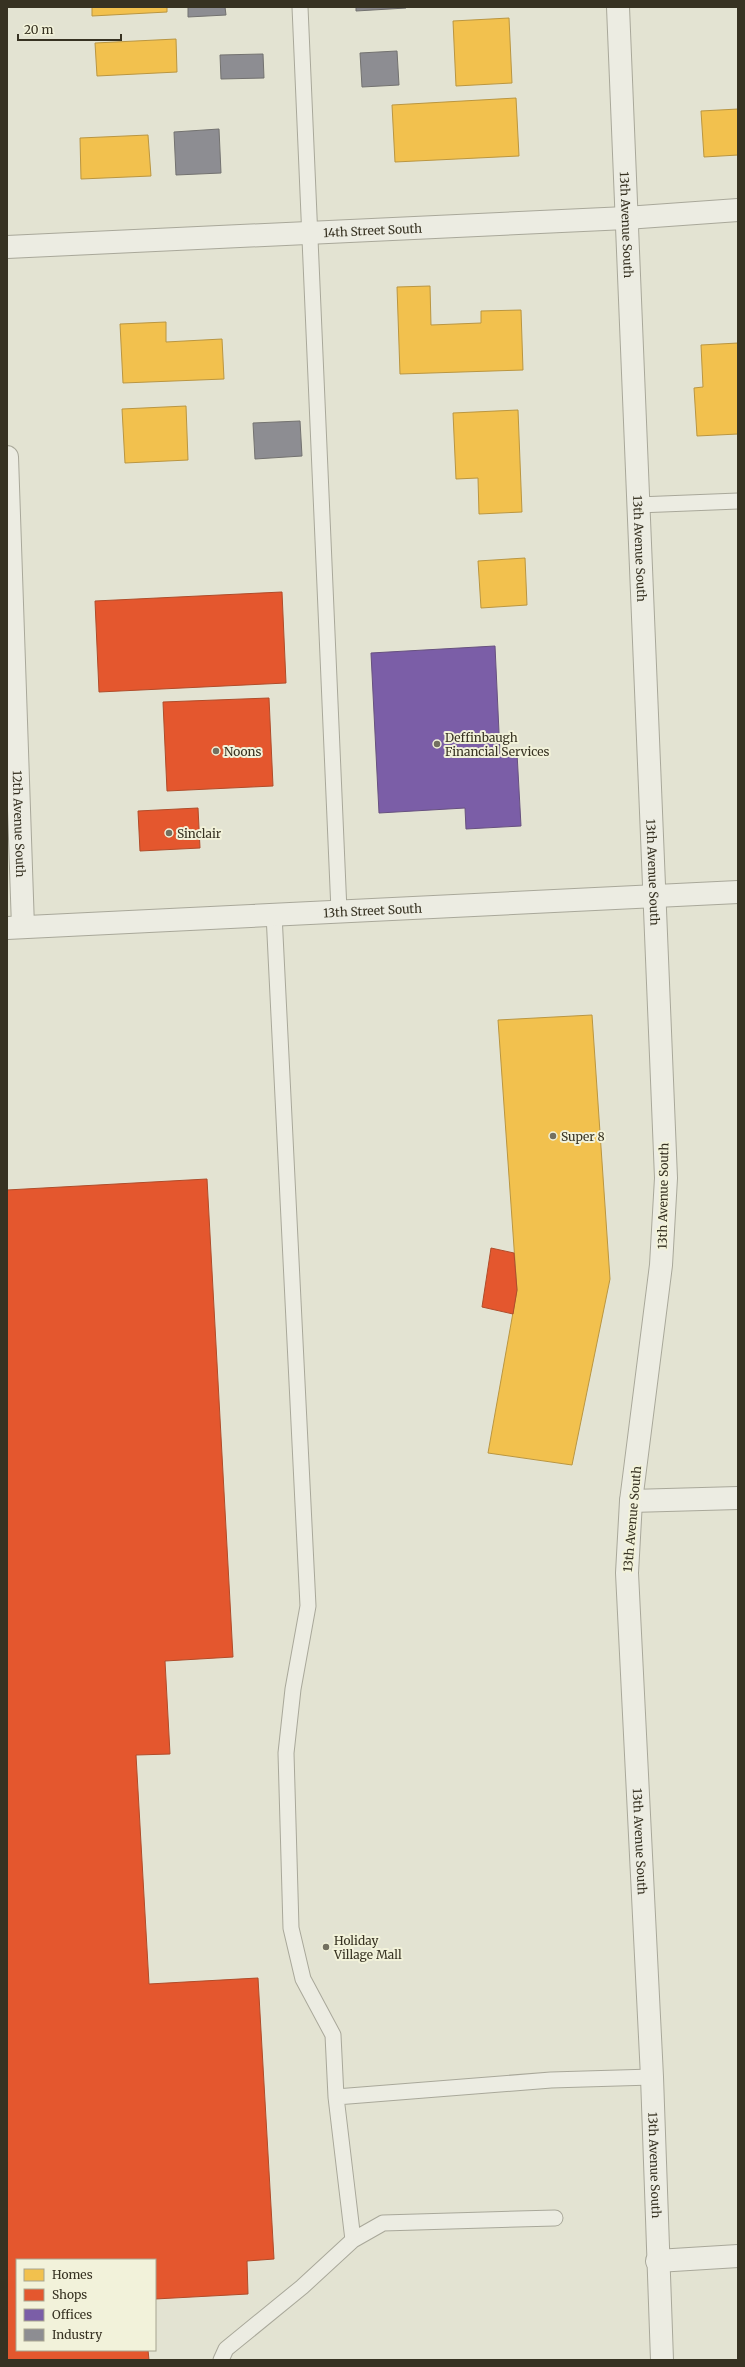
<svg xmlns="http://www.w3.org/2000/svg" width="745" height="2367" viewBox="0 0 745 2367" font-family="Merriweather,serif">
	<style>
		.homes { fill: #f2c14e; stroke: #ba9641 }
		.shops { fill: #e4572e; stroke: #b04c2a }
		.offices { fill: #7b5ea7; stroke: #67517f }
		.industry { fill: #8d8d92; stroke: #737270 }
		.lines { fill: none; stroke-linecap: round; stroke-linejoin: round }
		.service-casing { stroke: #a9a89a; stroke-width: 17 }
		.minor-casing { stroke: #a9a89a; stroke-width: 24 }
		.tertiary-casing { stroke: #a9a89a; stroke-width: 24 }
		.service { stroke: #ecece2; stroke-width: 15 }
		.minor { stroke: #ecece2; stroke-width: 22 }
		.tertiary { stroke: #ecece2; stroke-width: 22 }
		.poi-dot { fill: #737060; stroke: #f2f2da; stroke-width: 1.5 }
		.labels { text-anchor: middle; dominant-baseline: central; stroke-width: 4; stroke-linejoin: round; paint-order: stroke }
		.street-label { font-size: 12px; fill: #373222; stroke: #f2f2da }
		.poi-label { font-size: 12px; fill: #373222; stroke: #f2f2da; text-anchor: start }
	</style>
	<rect width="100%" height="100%" fill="#e3e3d2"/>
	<path class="homes" d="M92 7H167V12L92 16Z
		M509 18 512 83 456 86 453 21Z
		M176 39 177 72 97 76 95 43Z
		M516 98 519 156 395 162 392 105Z
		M738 109V155L704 157 701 111Z
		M148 135 151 176 81 179 80 138Z
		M430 286 431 325 481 323V311L521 310 523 370 400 374 397 287Z
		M166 322V342L222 339 224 379 123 383 120 324Z
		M738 343V434L697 436 694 388 703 387 701 345Z
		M186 406 188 460 125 463 122 409Z
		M518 410 522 512 479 514 478 478 456 479 453 413Z
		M525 558 527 605 481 608 478 561Z
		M592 1015 610 1279 572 1465 488 1453 517 1290 498 1020Z"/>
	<path class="shops" d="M282 592 286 683 99 692 95 601Z
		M269 698 273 786 167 791 163 702Z
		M198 808 200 848 140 851 138 811Z
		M207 1179 233 1657 165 1661 170 1754 136 1755 149 1984 258 1978 274 2259 247 2261 248 2294 155 2299V2260H17V2350H148L149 2360H7V1190Z
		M491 1248 514 1253 517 1290 513 1314 482 1307Z"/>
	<path class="offices" d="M495 646 500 754 517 753 521 826 466 829 465 808 379 813 371 653Z"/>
	<path class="industry" d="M188 7H225L226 15 188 17Z
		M356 7H406V8L356 11Z
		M397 51 399 85 362 87 360 53Z
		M263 54 264 78 221 79 220 55Z
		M219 129 221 173 176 175 174 132Z
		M300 421 302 456 255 459 253 423Z"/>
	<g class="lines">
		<g class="service-casing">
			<path id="service" d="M300 7 339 911
				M638 505 738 501
				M274 914 308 1606 293 1689 286 1753 291 1928 303 1979 333 2035 336 2097 353 2240
				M336 2097 551 2080 652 2077
				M221 2360 226 2349 302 2287 353 2240 383 2223 555 2218"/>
		</g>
		<g class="minor-casing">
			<g id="minor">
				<path id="s1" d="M7 247 626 218 738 210"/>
				<path id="s2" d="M7 457 23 927"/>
				<path d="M631 1501 738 1498"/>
				<path d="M657 2261 738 2256"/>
			</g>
		</g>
		<g class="tertiary-casing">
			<g id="tertiary">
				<path id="s3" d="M618 7 666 1178 661 1265 631 1501 627 1573 652 2077 662 2360"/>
				<path id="s4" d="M7 928 738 892"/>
			</g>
		</g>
		<use href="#service" class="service"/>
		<use href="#minor" class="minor"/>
		<use href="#tertiary" class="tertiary"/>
	</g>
	<g class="poi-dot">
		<circle cx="437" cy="744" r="4"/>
		<circle cx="216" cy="751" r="4"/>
		<circle cx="169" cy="833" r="4"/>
		<circle cx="553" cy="1136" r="4"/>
		<circle cx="326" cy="1947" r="4"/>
	</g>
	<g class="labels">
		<g class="street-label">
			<text stroke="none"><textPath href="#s3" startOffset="218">13th Avenue South</textPath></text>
			<text stroke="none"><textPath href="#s1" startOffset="366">14th Street South</textPath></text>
			<text stroke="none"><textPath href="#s3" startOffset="542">13th Avenue South</textPath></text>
			<text stroke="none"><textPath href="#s2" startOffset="367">12th Avenue South</textPath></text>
			<text stroke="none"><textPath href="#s3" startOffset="866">13th Avenue South</textPath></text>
			<text stroke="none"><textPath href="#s4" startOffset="366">13th Street South</textPath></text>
			<text transform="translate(663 1196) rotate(-89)">13th Avenue South</text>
			<text transform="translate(632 1519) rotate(-85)">13th Avenue South</text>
			<text stroke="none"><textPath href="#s3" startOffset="1838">13th Avenue South</textPath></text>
			<text stroke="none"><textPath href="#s3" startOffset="2162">13th Avenue South</textPath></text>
		</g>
		<g class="poi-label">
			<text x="445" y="737">Deffinbaugh<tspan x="445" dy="14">Financial Services</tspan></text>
			<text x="224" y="751">Noons</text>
			<text x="177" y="833">Sinclair</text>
			<text x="561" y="1136">Super 8</text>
			<text x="334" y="1940">Holiday<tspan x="334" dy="14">Village Mall</tspan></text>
		</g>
	</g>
	<rect width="745" height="2367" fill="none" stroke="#373222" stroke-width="16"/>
	<rect x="16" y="2259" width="140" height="92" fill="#f2f2da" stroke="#a7a590"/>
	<rect x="24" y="2269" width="20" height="12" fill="#f2c14e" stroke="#a7a590"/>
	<text x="52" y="2279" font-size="12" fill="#373222">Homes</text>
	<rect x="24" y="2289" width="20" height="12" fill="#e4572e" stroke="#a7a590"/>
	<text x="52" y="2299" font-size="12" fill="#373222">Shops</text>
	<rect x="24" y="2309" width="20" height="12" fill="#7b5ea7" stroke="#a7a590"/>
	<text x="52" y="2319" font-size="12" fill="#373222">Offices</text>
	<rect x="24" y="2329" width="20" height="12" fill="#8d8d92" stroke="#a7a590"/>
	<text x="52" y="2339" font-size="12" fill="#373222">Industry</text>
	<path d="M18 34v6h103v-6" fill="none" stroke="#373222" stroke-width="2"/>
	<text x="24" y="34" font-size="12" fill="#373222" stroke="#f2f2da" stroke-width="3" paint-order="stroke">20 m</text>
</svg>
